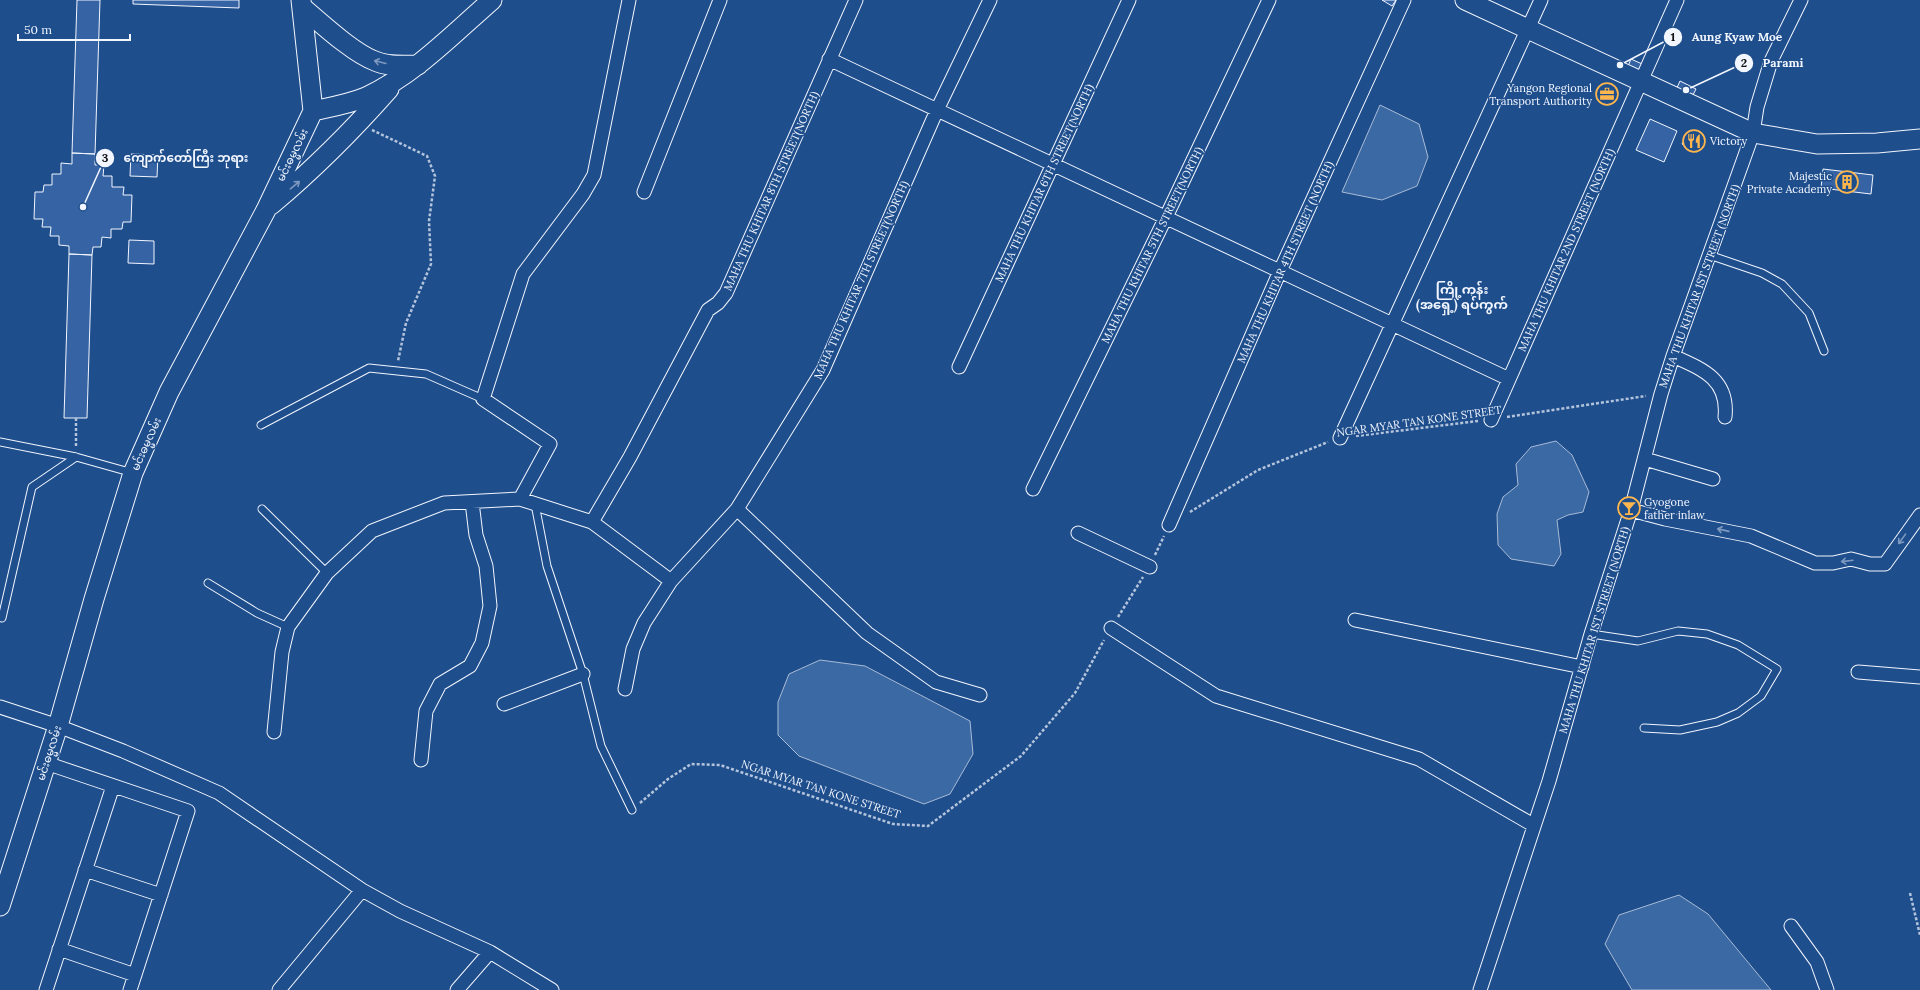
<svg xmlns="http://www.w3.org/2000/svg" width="1920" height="990" viewBox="0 0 1920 990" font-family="Lora,'Noto Sans Myanmar',serif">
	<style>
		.water { fill: #3b69a3; stroke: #a8bbd7 }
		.building { fill: #3563a3; stroke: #f2f6ff }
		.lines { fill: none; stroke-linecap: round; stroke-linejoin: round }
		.lane-casing { stroke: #f2f6ff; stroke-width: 9 }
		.street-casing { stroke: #f2f6ff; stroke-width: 15 }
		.secondary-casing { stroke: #f2f6ff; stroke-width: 21 }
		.path { stroke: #b3c4dc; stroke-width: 2.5; stroke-dasharray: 3 2; stroke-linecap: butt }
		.lane { stroke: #1f4e8c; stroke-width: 7 }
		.street { stroke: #1f4e8c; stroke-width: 13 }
		.secondary { stroke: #1f4e8c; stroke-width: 19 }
		.oneway { stroke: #7e9ac0 }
		.labels { text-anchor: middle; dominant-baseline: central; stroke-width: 3; stroke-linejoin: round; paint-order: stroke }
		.poi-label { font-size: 11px; fill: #f2f6ff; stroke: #1f4e8c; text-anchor: end }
		.street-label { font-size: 11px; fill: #f2f6ff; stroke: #1f4e8c }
		.quarter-label { font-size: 13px; font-weight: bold; fill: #f2f6ff; stroke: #1f4e8c }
		.leader { fill: none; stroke: #f2f6ff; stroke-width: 1.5 }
		.callout-dot { fill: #f2f6ff; stroke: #1f4e8c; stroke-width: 1.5 }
		.mark-label { font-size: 12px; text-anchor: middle; font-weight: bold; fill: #111 }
		.callout-label { font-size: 12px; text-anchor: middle; font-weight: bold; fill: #f2f6ff; stroke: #1f4e8c; stroke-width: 3; stroke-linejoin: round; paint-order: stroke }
	</style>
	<rect width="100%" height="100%" fill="#1f4e8c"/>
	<path class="water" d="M1380 105 1419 124 1428 157 1417 186 1382 200 1342 192Z
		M1556 441 1572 455 1589 492 1583 512 1568 515 1557 520 1561 554 1554 566 1511 559 1498 545 1497 514 1503 497 1518 485 1516 464 1531 447Z
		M820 660 865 666 970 721 973 754 950 794 924 804 799 756 778 735V702L789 674Z
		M1679 895 1708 914 1771 990H1632L1605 944 1619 915Z"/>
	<path class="building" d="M77 0H100L95 154 72 153Z
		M133 0H239V8L133 4Z
		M1382 0H1396L1392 6Z
		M1631 59 1651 68 1645 80 1626 71Z
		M1680 81 1696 89 1691 99 1675 92Z
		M1650 119 1677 131 1664 162 1636 150Z
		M1689 131 1704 138 1697 152 1682 144Z
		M72 153 95 154V165H104L103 176H112V187H124L123 195H132L131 222H123L122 229H111V238L102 237 101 247H93L92 255 69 254V246L59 245V236H50L51 227H42L43 219H34L35 192H43L44 185H52V174H61V163L72 164Z
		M131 154 158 155 157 177 130 176Z
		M1823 169 1873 175 1871 194 1821 188Z
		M129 240 154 241V264L128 263Z
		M69 254 92 255 87 418H64Z"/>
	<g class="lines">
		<g class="lane-casing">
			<path id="lane" d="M1709 255 1762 273 1782 284 1809 313 1824 351
				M261 425 369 368 426 374 483 399
				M0 442 76 457 133 473
				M535 504 547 566 583 674 601 746 632 810
				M262 509 327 573
				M208 583 257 613 288 627
				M2 618 32 487 76 457
				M1591 634 1638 641 1678 631 1707 634 1738 645 1777 669 1761 696 1738 713 1717 722 1680 730 1644 728"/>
		</g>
		<g class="street-casing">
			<path id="street" d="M829 59 1509 379
				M644 192 720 0
				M1673 356C1702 369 1729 379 1725 417
				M959 367 1129 0
				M1491 420 1677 0
				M1340 438 1541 0
				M1645 459 1713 479
				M1033 489 1166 217 1269 0
				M520 499 550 444 483 399 523 274 583 194 594 175 629 0
				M737 509 867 633 936 682 980 695
				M1631 510 1665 519 1751 536 1815 563H1833L1851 559 1870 564H1885L1920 515
				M592 522 630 457 708 310 718 303 726 293 856 0
				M1169 525 1280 271 1404 0
				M1078 533 1150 567
				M1355 620 1582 667
				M1111 628 1216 696 1419 759 1533 825
				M1858 672 1920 677
				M625 689 633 649 644 623 671 581 737 509 823 370 937 110 990 0
				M504 704 583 674
				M0 707 58 726 123 751 219 793 362 890 400 911 490 952 552 990
				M274 732 282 652 288 627 327 573 372 531 444 503 520 499 592 522 671 581
				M421 760 426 711 440 684 470 666 482 643 490 606 486 566 476 535 472 502
				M46 763 188 811 130 990
				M85 870 161 895
				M1791 926 1817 962 1827 990
				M59 949 135 975
				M46 990 113 786
				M279 990 362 890
				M457 990 490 952
				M1480 990 1549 781 1591 634 1631 510 1661 394 1673 356 1753 133 1757 107 1771 61 1801 0"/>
		</g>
		<g class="secondary-casing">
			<path id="secondary" d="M1465 0 1753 133 1817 144 1877 143 1920 139
				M302 7C321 23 353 53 375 61 388 67 404 65 418 65
				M313 111C331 107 349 104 366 97 415 74 452 35 492 0
				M271 205C314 169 352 131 389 89
				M0 906 58 726 94 599 133 473 169 392 266 210 313 111 301 0"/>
		</g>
		<path class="path" d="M372 130 427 156 435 176 429 221 431 264 406 323 398 361
			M1507 417 1646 396
			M76 418V447
			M1356 436 1478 421
			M1190 512 1258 470 1328 442
			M1155 555 1164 536
			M1118 617 1143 577
			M640 803 668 779 691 764 720 765 893 824 928 826 1021 756 1075 693 1104 640
			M1910 893 1920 935"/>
		<use href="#lane" class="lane"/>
		<use href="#street" class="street"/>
		<use href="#secondary" class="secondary"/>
	</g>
	<defs><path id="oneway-shaft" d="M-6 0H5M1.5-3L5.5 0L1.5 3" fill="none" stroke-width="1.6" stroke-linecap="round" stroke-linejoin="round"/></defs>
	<g class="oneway">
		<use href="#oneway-shaft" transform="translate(380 62) rotate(-166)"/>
		<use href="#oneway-shaft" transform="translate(295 185) rotate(-40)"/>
		<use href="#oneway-shaft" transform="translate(1723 530) rotate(-167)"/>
		<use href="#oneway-shaft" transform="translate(1902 539) rotate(126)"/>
		<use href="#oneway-shaft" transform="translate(1847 561) rotate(173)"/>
	</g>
	<defs>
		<g id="office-ring" transform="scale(1.15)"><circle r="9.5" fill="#1f4e8c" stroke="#ffb74d" stroke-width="1.5"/><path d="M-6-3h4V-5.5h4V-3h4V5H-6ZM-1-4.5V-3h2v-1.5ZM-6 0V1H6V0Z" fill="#ffb74d"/></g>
		<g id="restaurant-ring" transform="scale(1.15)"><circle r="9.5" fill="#1f4e8c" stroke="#ffb74d" stroke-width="1.5"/><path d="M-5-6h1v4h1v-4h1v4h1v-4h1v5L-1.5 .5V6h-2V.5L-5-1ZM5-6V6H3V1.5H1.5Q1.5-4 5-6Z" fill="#ffb74d"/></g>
		<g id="building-ring" transform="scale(1.15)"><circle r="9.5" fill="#1f4e8c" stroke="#ffb74d" stroke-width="1.5"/><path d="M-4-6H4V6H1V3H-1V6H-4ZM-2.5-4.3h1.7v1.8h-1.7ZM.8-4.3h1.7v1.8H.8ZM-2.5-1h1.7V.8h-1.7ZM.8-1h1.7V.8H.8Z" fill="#ffb74d"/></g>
		<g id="bar-ring" transform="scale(1.15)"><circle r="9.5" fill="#1f4e8c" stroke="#ffb74d" stroke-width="1.5"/><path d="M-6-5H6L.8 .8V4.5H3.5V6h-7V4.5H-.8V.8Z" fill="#ffb74d"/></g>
	</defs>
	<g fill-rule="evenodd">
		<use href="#office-ring" x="1607" y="94"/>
		<use href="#restaurant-ring" x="1694" y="141"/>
		<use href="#building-ring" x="1847" y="182"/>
		<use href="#bar-ring" x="1629" y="508"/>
	</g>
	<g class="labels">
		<g class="poi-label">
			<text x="1592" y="88">Yangon Regional<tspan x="1592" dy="13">Transport Authority</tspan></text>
			<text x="1710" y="141" text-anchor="start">Victory</text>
			<text x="1832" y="176">Majestic<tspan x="1832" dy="13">Private Academy</tspan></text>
			<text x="1644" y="502" text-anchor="start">Gyogone<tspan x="1644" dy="13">father inlaw</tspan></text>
		</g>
		<g class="street-label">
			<text transform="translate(292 155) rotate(-64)">မင်းဓမ္မလမ်း</text>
			<text transform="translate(1044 183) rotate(-65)">MAHA THU KHITAR 6TH STREET(NORTH)</text>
			<text transform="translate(771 191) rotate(-66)">MAHA THU KHITAR 8TH STREET(NORTH)</text>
			<text transform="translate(1152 245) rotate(-64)">MAHA THU KHITAR 5TH STREET(NORTH)</text>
			<text transform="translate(1566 250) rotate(-66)">MAHA THU KHITAR 2ND STREET (NORTH)</text>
			<text transform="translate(1285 262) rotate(-66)">MAHA THU KHITAR 4TH STREET (NORTH)</text>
			<text transform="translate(861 280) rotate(-66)">MAHA THU KHITAR 7TH STREET(NORTH)</text>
			<text transform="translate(1699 286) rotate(-70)">MAHA THU KHITAR 1ST STREET (NORTH)</text>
			<text transform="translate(1419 421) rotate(-8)">NGAR MYAR TAN KONE STREET</text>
			<text transform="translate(146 444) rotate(-66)">မင်းဓမ္မလမ်း</text>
			<text transform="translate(1594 630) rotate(-73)">MAHA THU KHITAR 1ST STREET (NORTH)</text>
			<text transform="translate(49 753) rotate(-72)">မင်းဓမ္မလမ်း</text>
			<text transform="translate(821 789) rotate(18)">NGAR MYAR TAN KONE STREET</text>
		</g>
		<g class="quarter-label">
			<text x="1462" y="289">ကြို့ကုန်း<tspan x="1462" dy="15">(အရှေ့) ရပ်ကွက်</tspan></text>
		</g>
	</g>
	<path class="leader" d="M1620 65L1673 37M1686 90L1744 63M83 207L105 158"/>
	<g class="callout-dot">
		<circle cx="1620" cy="65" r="4"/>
		<circle cx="1686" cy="90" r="4"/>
		<circle cx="83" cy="207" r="4"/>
		<circle cx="1673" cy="37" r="10"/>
		<circle cx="1744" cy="63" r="10"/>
		<circle cx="105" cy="158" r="10"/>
	</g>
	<g class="mark-label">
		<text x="1673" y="41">1</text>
		<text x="1744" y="67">2</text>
		<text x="105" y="162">3</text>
	</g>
	<g class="callout-label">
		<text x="1737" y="41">Aung Kyaw Moe</text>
		<text x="1783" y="67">Parami</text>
		<text x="186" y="162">ကျောက်တော်ကြီး ဘုရား</text>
	</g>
	<path d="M18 34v6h112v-6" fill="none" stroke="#f2f6ff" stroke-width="2"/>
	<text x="24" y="34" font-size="12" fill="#f2f6ff" stroke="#1f4e8c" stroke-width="3" paint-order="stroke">50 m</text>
</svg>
